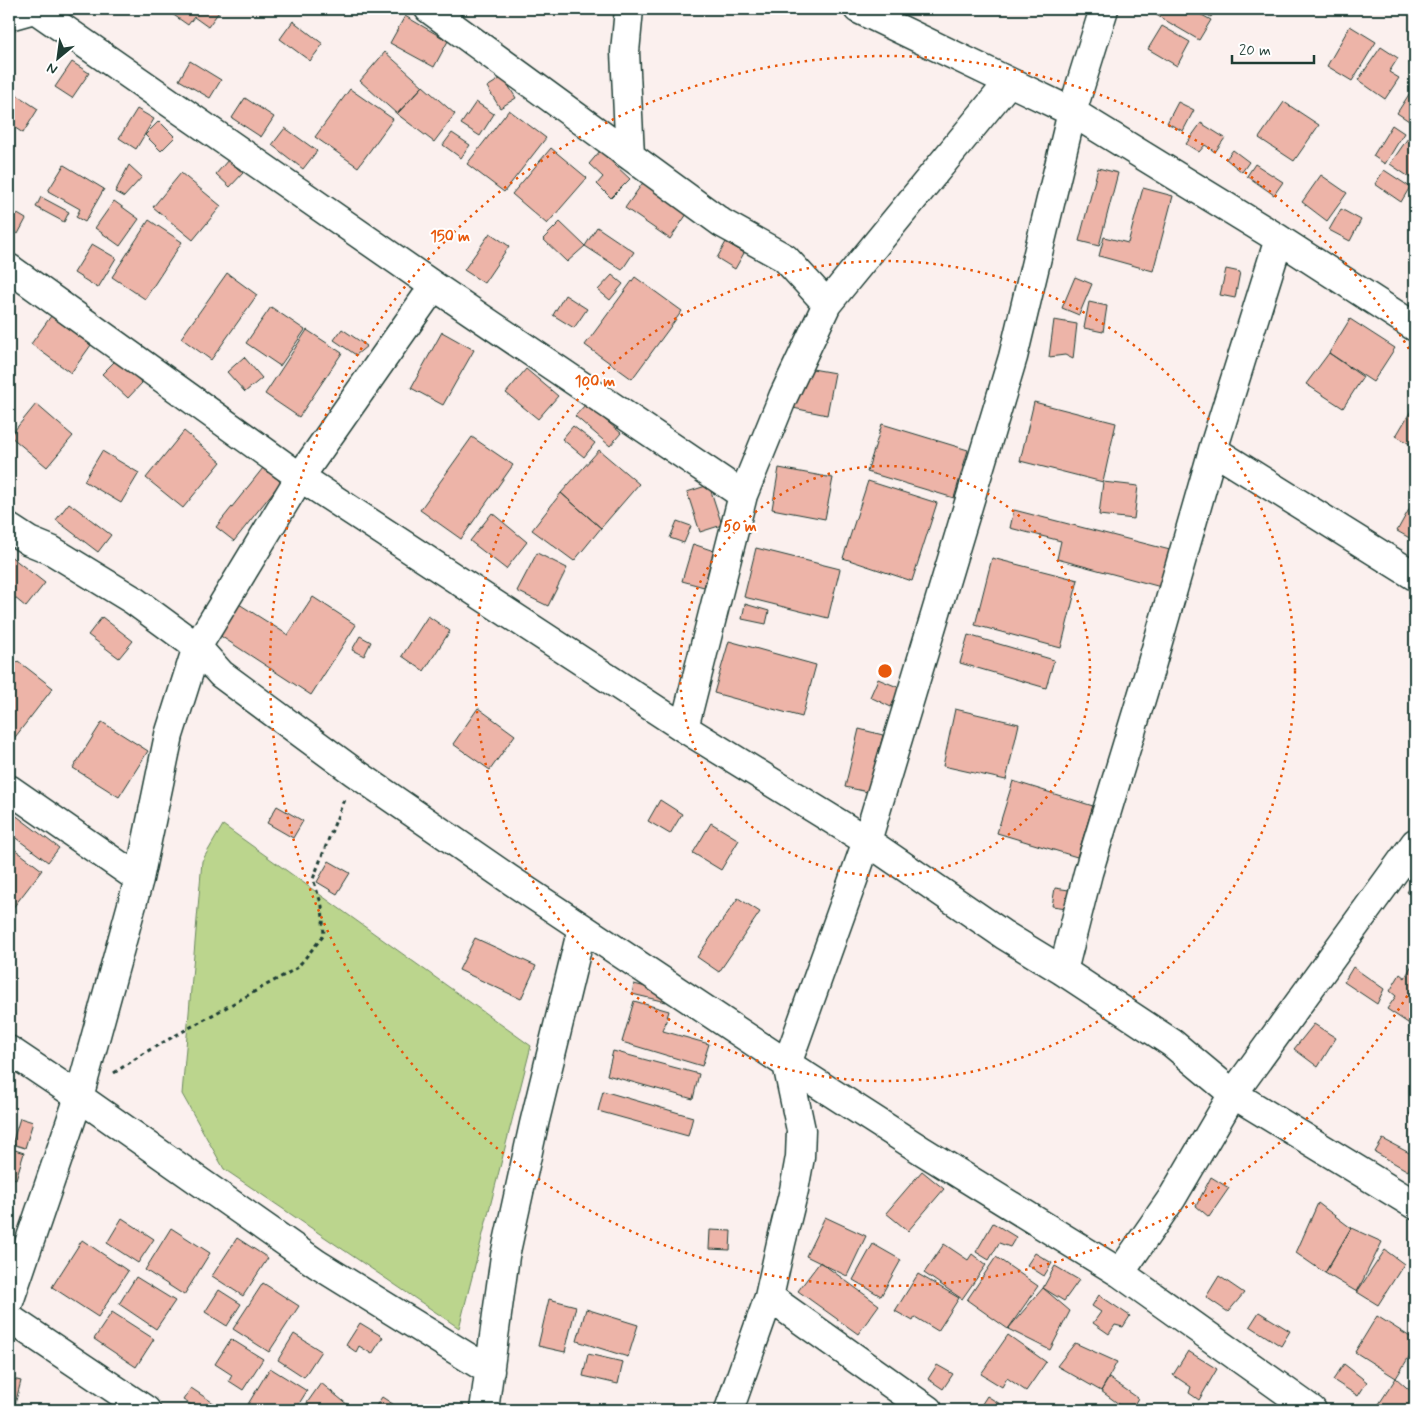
<svg xmlns="http://www.w3.org/2000/svg" width="1424" height="1419" viewBox="0 0 1424 1419" font-family="Mynerve,sans-serif">
	<style>
		.green { fill: #bbd58d; stroke: #6d8960 }
		.building { fill: #edb4a8; stroke: #1f3d34 }
		.lines { fill: none; stroke-linecap: round; stroke-linejoin: round }
		.minor-casing { stroke: #1f3d34; stroke-width: 31 }
		.path { stroke: #1f3d34; stroke-width: 3; stroke-dasharray: 4 4; stroke-linecap: butt }
		.minor { stroke: #fff; stroke-width: 28 }
		.ring { fill: none; stroke: #e8590c; stroke-width: 2.5; stroke-dasharray: 2.5 5 }
		.centre { fill: #e8590c; stroke: #fff; stroke-width: 2.5 }
		.ring-label { font-size: 15px; text-anchor: middle; font-weight: bold; fill: #e8590c; stroke: #fff; stroke-width: 4; stroke-linejoin: round; paint-order: stroke }
	</style>
	<rect width="100%" height="100%" fill="#fbf0ee"/>
	<filter id="ink" filterUnits="userSpaceOnUse"><feTurbulence type="fractalNoise" baseFrequency=".02" numOctaves="2"/><feDisplacementMap in="SourceGraphic" scale="10" xChannelSelector="R" yChannelSelector="G"/><feConvolveMatrix kernelMatrix="1 2 1 2 8 2 1 2 1" color-interpolation-filters="sRGB"/></filter>
	<g filter="url(#ink)">
		<path class="green" d="M223 825 531 1046 459 1328 224 1169 182 1094 202 861Z"/>
		<path class="building" d="M165 9H221L208 27 194 17 188 25Z
			M1146 9H1191L1211 20 1199 40Z
			M1198 9H1215L1211 17Z
			M405 16 448 41 434 67 390 43Z
			M293 21 323 44 310 61 280 39Z
			M1162 26 1190 42 1177 66 1148 49Z
			M1350 26 1376 42 1352 81 1327 66Z
			M1381 47 1398 58 1389 72 1399 78 1385 99 1358 80Z
			M385 52 423 86 397 114 360 81Z
			M190 61 221 80 210 98 179 80Z
			M72 62 89 73 72 98 55 87Z
			M503 77 516 98 500 108 487 87Z
			M1415 85V125L1397 113Z
			M423 86 455 114 434 142 397 114Z
			M350 89 393 119 358 167 315 137Z
			M14 93 38 109 23 133 9 124V101Z
			M245 98 274 117 261 137 232 118Z
			M476 102 494 114 480 136 461 124Z
			M1178 102 1194 110 1183 131 1167 123Z
			M1284 102 1319 125 1294 161 1259 138Z
			M137 109 154 119 136 149 119 138Z
			M509 110 546 138 504 192 467 164Z
			M159 121 175 137 161 151 145 135Z
			M1201 123 1225 138 1215 152 1205 145 1199 152 1186 144Z
			M1392 125 1404 133 1385 164 1373 156Z
			M285 128 317 151 303 169 272 145Z
			M452 133 470 145 461 158 443 145Z
			M1408 138 1415 143V181L1390 164Z
			M551 148 587 178 547 224 512 194Z
			M1233 150 1249 162 1242 172 1226 159Z
			M600 151 630 179 611 198 597 184 603 177 589 164Z
			M228 160 243 173 230 187 216 174Z
			M1255 164 1283 182 1274 195 1247 176Z
			M64 165 104 189 85 222 76 217 80 209 48 191Z
			M129 165 142 177 124 197 115 192Z
			M1098 168 1118 173 1099 246 1079 241Z
			M1384 170 1410 187 1401 202 1375 184Z
			M181 173 221 206 193 240 153 207Z
			M1321 175 1347 193 1327 221 1302 202Z
			M647 177 691 208 670 239 625 208Z
			M1143 188 1173 196 1153 271 1099 256 1104 237 1128 243Z
			M41 197 69 212 64 222 36 207Z
			M114 201 139 219 120 246 95 228Z
			M9 209 26 219 18 234 9 228Z
			M1341 209 1361 220 1350 241 1329 230Z
			M149 220 182 242 145 299 112 277Z
			M560 222 585 246 567 262 543 239Z
			M597 227 634 252 622 270 585 246Z
			M490 233 509 246 484 283 464 270Z
			M726 242 744 253 735 269 717 258Z
			M92 244 116 258 98 288 74 273Z
			M1226 269 1240 272 1235 298 1220 295Z
			M227 273 257 295 211 360 181 338Z
			M612 275 623 284 610 300 598 290Z
			M635 277 682 311 632 379 585 345Z
			M1075 277 1092 284 1079 315 1062 308Z
			M565 295 587 309 574 328 553 315Z
			M1089 302 1107 306 1103 332 1084 328Z
			M271 307 305 330 280 366 246 343Z
			M51 316 91 345 71 373 31 344Z
			M1350 319 1395 348 1373 382 1329 353Z
			M1054 320 1077 324 1073 359 1065 355 1049 357Z
			M342 329 367 346 356 355 334 340Z
			M307 330 342 353 299 417 265 394Z
			M442 332 474 350 443 405 411 388Z
			M1329 353 1363 377 1343 408 1306 384Z
			M244 357 262 378 245 392 227 372Z
			M117 359 142 383 128 398 102 374Z
			M801 367 835 373 827 415 793 408Z
			M526 369 558 396 538 419 506 393Z
			M1034 402 1116 423 1103 482 1020 461Z
			M36 404 73 436 47 467 10 436Z
			M586 404 621 433 610 446 575 416Z
			M1415 404V447L1396 436Z
			M882 424 968 450 954 498 867 472Z
			M573 426 595 443 584 457 562 439Z
			M184 431 221 462 183 508 146 478Z
			M472 437 513 465 461 539 420 510Z
			M599 450 639 484 601 528 561 493Z
			M102 451 139 473 121 503 84 481Z
			M263 468 281 482 234 541 216 527Z
			M779 468 833 478 825 519 772 509Z
			M868 481 937 503 912 581 843 558Z
			M1103 482 1138 486 1134 519 1099 515Z
			M709 485 722 525 700 532 687 492Z
			M561 493 601 528 574 561 532 530Z
			M69 503 111 535 98 552 56 520Z
			M1412 504 1415 505V541L1397 531Z
			M1014 510 1170 550 1161 587 1057 559 1061 541 1010 528Z
			M492 513 527 542 506 569 470 541Z
			M677 521 691 526 684 543 670 538Z
			M693 544 714 551 704 587 682 581Z
			M756 548 840 569 828 618 744 597Z
			M537 553 567 568 548 606 517 591Z
			M9 555 45 583 26 607 9 593Z
			M992 558 1078 580 1061 648 975 625Z
			M313 597 356 625 311 695 219 635 239 604 288 635Z
			M745 604 769 611 766 624 742 619Z
			M428 616 450 631 424 671 402 656Z
			M102 617 133 641 119 658 88 635Z
			M968 635 1054 660 1046 688 960 663Z
			M360 636 371 642 364 656 352 650Z
			M729 641 816 665 802 717 714 693Z
			M18 661 53 688 9 745V672Z
			M878 679 900 688 891 707 870 697Z
			M478 708 515 735 490 770 453 744Z
			M955 709 1019 724 1006 780 943 766Z
			M102 722 148 751 119 797 73 768Z
			M859 729 883 735 868 792 845 787Z
			M1013 781 1093 806 1077 857 997 833Z
			M660 800 682 814 670 834 648 821Z
			M277 806 303 821 293 838 267 823Z
			M10 811 59 848 48 862 9 833V814Z
			M711 823 739 840 721 870 693 853Z
			M9 845 42 870 12 909 9 906Z
			M329 861 350 873 337 894 317 882Z
			M1415 881V897L1407 892Z
			M1055 888 1069 890 1067 908 1052 906Z
			M738 898 760 912 719 972 697 957Z
			M475 938 536 966 521 999 459 970Z
			M1413 963 1415 965V1025L1414 1027 1387 1009 1396 996 1390 991 1400 974 1405 978Z
			M1353 967 1384 989 1377 1004 1344 982Z
			M634 984 662 991 666 1002 632 994Z
			M634 1001 669 1011 663 1031 709 1044 702 1066 622 1042Z
			M1314 1024 1336 1038 1318 1067 1294 1049Z
			M613 1051 699 1074 693 1099 607 1075Z
			M603 1091 693 1117 688 1136 598 1111Z
			M1415 1104V1119L1409 1115Z
			M20 1118 33 1122 25 1148 12 1144Z
			M1383 1139 1415 1156 1408 1171 1375 1152Z
			M9 1148 24 1153 16 1179 9 1177Z
			M922 1171 944 1189 908 1231 886 1213Z
			M1211 1177 1229 1188 1209 1217 1196 1206Z
			M1318 1203 1351 1228 1325 1273 1296 1253Z
			M825 1217 866 1236 847 1276 806 1256Z
			M122 1218 154 1239 138 1263 107 1243Z
			M993 1223 1016 1237 1010 1247 999 1243 989 1260 976 1252Z
			M171 1228 210 1253 184 1295 145 1270Z
			M1351 1228 1382 1242 1357 1292 1325 1273Z
			M710 1230 731 1231 730 1250 709 1249Z
			M237 1238 268 1258 243 1296 212 1276Z
			M82 1240 128 1271 98 1317 52 1287Z
			M873 1244 901 1260 881 1296 853 1280Z
			M944 1244 968 1260 972 1254 986 1265 962 1299 924 1273Z
			M1385 1250 1404 1264 1378 1305 1357 1292Z
			M1035 1253 1052 1263 1044 1276 1027 1265Z
			M996 1257 1038 1286 1008 1329 967 1300Z
			M820 1262 879 1305 858 1334 798 1291Z
			M1055 1266 1079 1280 1064 1301 1043 1288Z
			M918 1274 959 1298 938 1331 915 1317 913 1321 895 1311Z
			M1219 1276 1244 1293 1228 1312 1206 1297Z
			M136 1277 175 1301 156 1329 119 1304Z
			M263 1283 299 1306 269 1352 233 1329Z
			M1043 1288 1070 1311 1050 1350 1008 1329Z
			M219 1290 241 1304 227 1326 205 1312Z
			M1099 1295 1130 1316 1123 1327 1115 1325 1109 1334 1093 1323 1101 1312 1092 1306Z
			M549 1299 576 1306 565 1352 538 1346Z
			M586 1309 638 1325 628 1357 577 1341Z
			M112 1312 154 1339 136 1367 94 1339Z
			M1259 1312 1290 1331 1281 1346 1250 1326Z
			M1377 1316 1415 1340V1347L1396 1378 1355 1352Z
			M360 1323 383 1337 372 1354 359 1346 356 1352 346 1345Z
			M294 1334 321 1351 304 1377 278 1360Z
			M1008 1335 1046 1362 1026 1391 1007 1378 1002 1387 981 1374Z
			M231 1339 263 1359 243 1390 229 1381 232 1375 215 1364Z
			M1075 1343 1117 1362 1101 1391 1057 1366Z
			M1188 1351 1217 1369 1199 1400 1189 1393 1191 1387 1173 1375Z
			M588 1354 623 1362 618 1384 583 1376Z
			M1344 1364 1367 1382 1358 1396 1333 1380Z
			M937 1365 953 1374 943 1389 928 1379Z
			M270 1368 307 1391 295 1410H246L245 1409Z
			M9 1378 21 1381 15 1404 9 1402Z
			M1109 1378 1138 1398 1131 1410H1127L1101 1391Z
			M1396 1378 1415 1395V1407L1414 1410H1382L1377 1407Z
			M321 1383 354 1410H302Z
			M191 1388 218 1406 216 1410H200L183 1400Z
			M987 1396 1010 1410H978Z
			M382 1397 402 1410H373Z"/>
		<g class="lines">
			<g class="minor-casing">
				<path id="minor" d="M35 9 434 286 743 495
					M429 9 722 223 785 258 827 304
					M629 9 625 52 630 156
					M858 9 1072 112 1279 239 1415 327
					M9 16 34 9
					M9 268 300 477 684 728 867 841 1004 935 1063 971 1172 1043 1233 1094 1415 1205
					M1213 450 1415 576
					M9 528 29 541 51 550 133 600 197 647 221 674 354 772 509 879 787 1064 921 1150 1120 1273 1312 1410
					M684 728 743 495 783 397 827 304 1009 82
					M9 789 139 879
					M1063 971 1088 873 1149 673 1213 450 1279 239
					M9 1050 79 1097 317 1264 490 1371
					M1120 1273 1172 1198 1233 1094 1415 843
					M769 1297 928 1410
					M9 1302 79 1097 139 879 169 735 197 647 300 477 434 286
					M9 1318 146 1410
					M484 1410 505 1256 534 1124 582 928
					M729 1410 769 1297 781 1243 794 1190 800 1157 801 1130 787 1064 867 841 1013 357 1072 112 1104 9"/>
			</g>
			<path class="path" d="M114 1073 144 1053 297 968 324 935 322 906 313 879 345 797"/>
			<use href="#minor" class="minor"/>
		</g>
	</g>
	<g class="ring">
		<circle cx="885" cy="671" r="205"/>
		<circle cx="885" cy="671" r="410"/>
		<path d="M1415 983A615 615 0 1 1 1415 359"/>
	</g>
	<circle cx="885" cy="671" r="8" class="centre"/>
	<g class="ring-label">
		<text x="450" y="241">150 m</text>
		<text x="595" y="386">100 m</text>
		<text x="740" y="531">50 m</text>
	</g>
	<rect width="1424" height="1419" fill="none" stroke="#fff" stroke-width="30"/>
	<rect x="15" y="15" width="1394" height="1389" fill="none" stroke="#1f3d34" stroke-width="2" filter="url(#ink)"/>
	<g transform="translate(58 58) rotate(209)" stroke="#ffffff" stroke-width="4" paint-order="stroke">
	<path d="M0-4L9 19L0 12L-9 19Z" fill="#1f3d34"/>
	<text y="-8" font-size="14" font-weight="bold" text-anchor="middle" fill="#1f3d34">N</text>
	</g>
	<path d="M1232 55v8h82v-8" fill="none" stroke="#1f3d34" stroke-width="2.5"/>
	<text x="1239" y="55" font-size="15" fill="#1f3d34" stroke="#ffffff" stroke-width="4" paint-order="stroke">20 m</text>
</svg>
